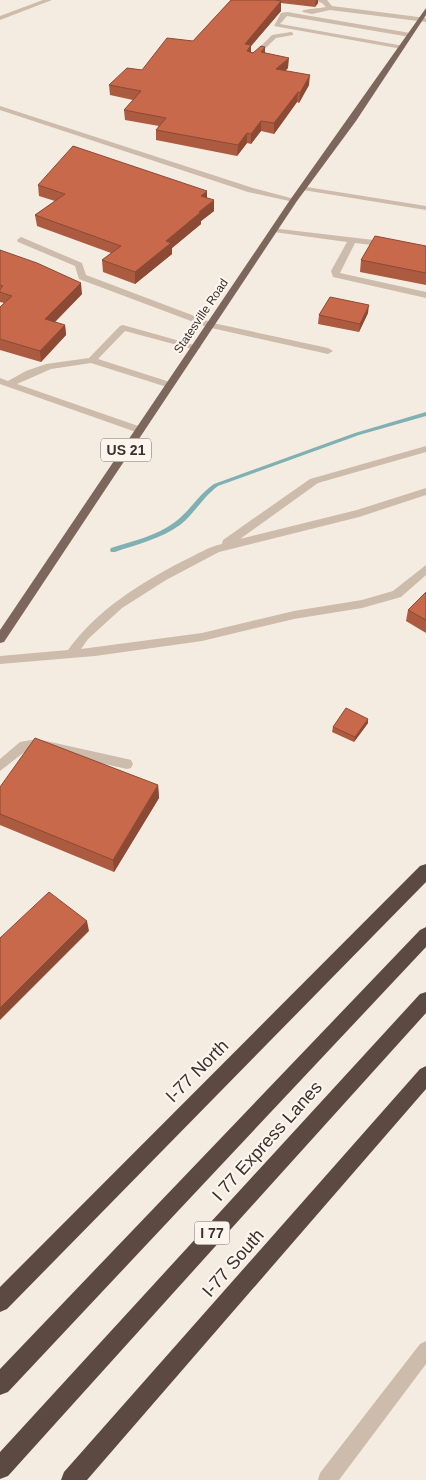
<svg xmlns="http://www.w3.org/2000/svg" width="426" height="1480" viewBox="0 0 426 1480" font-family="Arial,sans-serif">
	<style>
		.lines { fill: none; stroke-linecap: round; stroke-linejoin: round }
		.stream { fill: #7fb0b2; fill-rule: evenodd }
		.minor { fill: #cdbbac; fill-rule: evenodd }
		.major { fill: #7d675c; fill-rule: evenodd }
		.highway { fill: #5c4a42; fill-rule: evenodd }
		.wall { fill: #ac5a40 }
		.shaded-wall { fill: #8c4a34 }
		.building { fill: #c8694b; stroke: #8c4a34 }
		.labels { text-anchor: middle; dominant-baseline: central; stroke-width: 4.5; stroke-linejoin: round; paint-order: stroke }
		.far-street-label { font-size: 12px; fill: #3b302b; stroke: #fbf5ee }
		.shield { fill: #fbf5ee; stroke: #756b66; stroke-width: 1 }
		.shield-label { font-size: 14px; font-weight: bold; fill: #3b302b }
		.near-street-label { font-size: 18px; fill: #3b302b; stroke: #fbf5ee }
	</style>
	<rect width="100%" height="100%" fill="#f4ebe1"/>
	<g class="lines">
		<path class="stream" d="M426 412V416L359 435 218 486C203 497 194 514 180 525 161 539 137 544 115 552H111L110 550 111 548C132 541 157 536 175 522 190 511 199 494 214 484L355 433Z"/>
		<path class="minor" d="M43 0H52L0 20V16Z
			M314 0H327L332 6 426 18V22L330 10 312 14 303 12 302 11C307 8 319 9 326 7L322 3Z
			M287 12 410 33 413 35 410 37 287 16 280 24 404 46 405 47 402 49 274 26 281 13Z
			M291 32 293 33V35L276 38 253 60 248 59 272 35Z
			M0 106 253 188 298 200 294 202 248 192 0 110Z
			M300 186 426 206V210L303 190H300Z
			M271 228 391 242 392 244 388 247 355 243 340 273 426 292V298L333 277 331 271 347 242 274 232 270 230Z
			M21 237 82 263 86 275 213 323 328 348 333 351 328 354 207 327 79 279 75 266 18 242 17 240Z
			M123 325 201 347 196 350 125 331 98 359 173 383 175 385 170 388 91 363 51 369 17 384 144 428V432H136L0 384V378L8 381 26 371 46 364 89 358 120 326Z
			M426 446V452L318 483 240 539 357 510 426 488V495L359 517 219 552 166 580 122 608 88 639 81 649 202 633 294 611 362 600 393 591 426 565V575L401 597 362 608 294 619 202 641 95 656 0 664V656L68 650C97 610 139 584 183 561 196 555 208 547 222 544L223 540 310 479Z
			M37 739 127 759 131 760 133 764 131 768 127 769 37 749 27 750 0 771V759L20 742Z
			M426 1341V1364L339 1480H318L320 1473 420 1344Z"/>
		<path class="major" d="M426 8V15L356 121 297 201 4 642 0 643V630L290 200Z"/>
		<path class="highway" d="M426 864V882L7 1309 0 1312V1287L420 866Z
			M426 927V947L8 1392 0 1395V1369L420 930Z
			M426 992V1013L8 1476 0 1479V1452L420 994Z
			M426 1066V1089L87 1480H61L64 1472 420 1069Z"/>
	</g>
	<path class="wall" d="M231 0H316L315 2 316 0H318V3L315 7 281 3V11L251 46V52L265 53 288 68 285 71 309 85 299 103 297 102 274 134 261 131 251 144 247 143 237 156 156 140V130L159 126 125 120 124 110 133 100 110 95 109 85 142 70 193 41Z
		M38 185 207 191V198L214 211 201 221V224L172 248V254L135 284 103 272 102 260 111 253 37 226 35 215 55 201 39 196Z
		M426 246V285L360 272 361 260Z
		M0 250 82 294 55 322 65 325 66 335 41 362 0 350V307L4 303 0 302Z
		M368 313 359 332 318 324 319 315Z
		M426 592V633L406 621 408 610Z
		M368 723 354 742 332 732 333 727Z
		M158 785 159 798 114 872 0 825V787Z"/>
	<path class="shaded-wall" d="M316 0H318V3L315 7Z
		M281 1V11L251 46V55L247 61 245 44Z
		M265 47V57L261 52Z
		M289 58 288 68 276 79V69Z
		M310 75 309 85 299 103 300 93Z
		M298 92 297 102 274 134V123Z
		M261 121V131L251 144V134Z
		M247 133V143L237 156 238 145Z
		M207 191V202L201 196Z
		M214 200V211L201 221V224L172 248V254L135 284V272L166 241 199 212Z
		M81 283 82 294 47 330 45 319Z
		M369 305 368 313 359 332 360 324Z
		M65 325 66 335 41 362 40 351Z
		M368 719V723L354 742 355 737Z
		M158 785 159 798 114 872 113 860Z
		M87 921 89 931 0 1020V1008Z"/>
	<path class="building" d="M231 0H275L281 1 245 44 251 45 247 51 253 53 261 46 265 47 261 52 289 58 276 69 310 75 300 93 298 92 274 123 261 121 251 134 247 133 238 145 156 130 166 118 124 110 141 91 109 85 127 68 142 70 167 38 193 41Z
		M73 146 207 191 201 196 214 200 199 212H201L166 241 171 243 135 272 102 260 121 246 35 215 65 194 38 185Z
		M375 236 426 246V273L361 260Z
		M0 250 37 263 81 283 45 319 65 325 40 351 0 339V307L12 296 0 292V289L3 286 0 285Z
		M330 297 369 305 360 324 319 315Z
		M426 592V620L408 610Z
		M346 708 368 719 355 737 333 727Z
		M35 738 158 785 113 860 0 814V787Z
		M49 892 87 921 0 1008V938Z"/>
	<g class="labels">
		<g class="far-street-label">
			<text transform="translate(201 316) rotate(-56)">Statesville Road</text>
		</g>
		<g class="shield">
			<rect x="101" y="438.5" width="50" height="23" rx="4"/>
			<rect x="194.5" y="1221.5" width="35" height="23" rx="4"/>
		</g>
		<g class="shield-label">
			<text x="126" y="450">US 21</text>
			<text x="212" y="1233">I 77</text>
		</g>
		<g class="near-street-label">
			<text transform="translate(197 1071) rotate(-45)">I-77 North</text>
			<text transform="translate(267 1141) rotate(-48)">I 77 Express Lanes</text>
			<text transform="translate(233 1263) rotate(-49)">I-77 South</text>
		</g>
	</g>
</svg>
